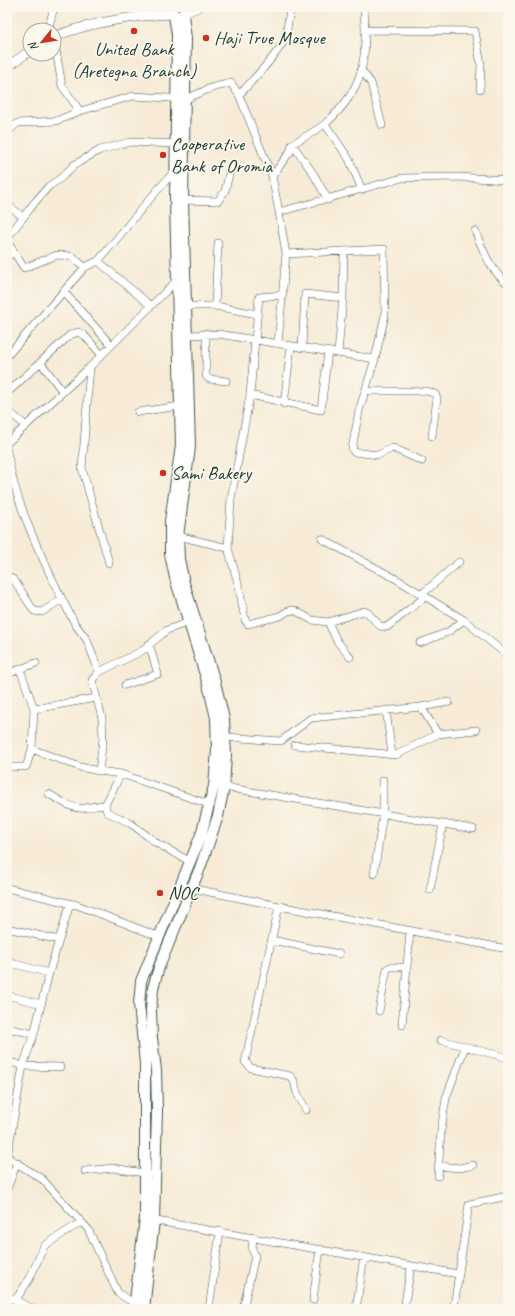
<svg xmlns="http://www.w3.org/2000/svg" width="515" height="1316" viewBox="0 0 515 1316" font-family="Caveat,sans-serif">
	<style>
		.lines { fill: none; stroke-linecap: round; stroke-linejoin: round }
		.minor-casing { stroke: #3f574c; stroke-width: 8 }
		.major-casing { stroke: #3f574c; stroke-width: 10 }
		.highway-casing { stroke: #3f574c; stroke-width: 12 }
		.minor { stroke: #fff; stroke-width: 7 }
		.major { stroke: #fff; stroke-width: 9 }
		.highway { stroke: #fff; stroke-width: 10 }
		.poi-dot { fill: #c8321e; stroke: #fbf7ec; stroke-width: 1.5 }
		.labels { text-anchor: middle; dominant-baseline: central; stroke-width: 3.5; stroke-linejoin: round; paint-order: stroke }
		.poi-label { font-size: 19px; fill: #1f3d34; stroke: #fbf7ec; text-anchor: start }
	</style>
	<rect width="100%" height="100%" fill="#fbf7ec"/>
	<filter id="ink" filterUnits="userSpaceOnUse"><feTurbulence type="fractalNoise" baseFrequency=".025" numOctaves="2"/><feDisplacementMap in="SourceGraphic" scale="8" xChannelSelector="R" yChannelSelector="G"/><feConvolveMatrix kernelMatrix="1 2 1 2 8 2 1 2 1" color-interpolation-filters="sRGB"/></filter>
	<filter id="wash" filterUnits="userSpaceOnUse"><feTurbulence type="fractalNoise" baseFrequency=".012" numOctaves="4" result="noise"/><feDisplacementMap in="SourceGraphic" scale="16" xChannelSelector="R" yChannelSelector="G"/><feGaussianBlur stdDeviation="0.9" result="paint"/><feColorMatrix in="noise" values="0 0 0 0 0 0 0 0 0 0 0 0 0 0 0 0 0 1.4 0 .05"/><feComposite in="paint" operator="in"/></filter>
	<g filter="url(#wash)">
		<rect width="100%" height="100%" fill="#f7ebd7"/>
	</g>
	<g filter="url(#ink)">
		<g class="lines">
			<g class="minor-casing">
				<path id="minor" d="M48 30 54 7
					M365 30 475 31 481 65 480 89
					M54 38 62 86 80 111
					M362 71 371 83 382 125
					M239 95C249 84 282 50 285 38 288 27 288 17 291 7
					M325 124 349 159 362 190
					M7 132 18 123 56 121 80 111 133 96 186 99 211 88 231 83 239 95 272 176 279 212 286 254 278 344
					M292 144 313 173 328 200
					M272 176 290 152 292 144C303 138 316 131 326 123 366 88 367 57 364 7
					M179 200 218 201 225 191 231 166
					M7 204 23 217
					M279 212 402 178 457 177 508 180
					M475 231C483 250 491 272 508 284
					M7 238 35 202 49 186 61 178 74 165 100 150 130 142 176 144
					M7 241 24 268 57 255 71 256 85 267
					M286 254 384 249 385 315 375 359 359 411 352 449 354 452 378 455 393 448 422 461
					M7 258 13 251
					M98 261C124 231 148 199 175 171
					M64 292 111 345
					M282 295 259 297 250 395 231 499 228 548 239 587 245 620 248 624 280 616 288 611 294 610 312 620 328 622 364 611 367 612 380 626 387 627 425 597
					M182 306H215L257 314
					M215 306 218 243
					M206 333V376L209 379 226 381
					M187 335 218 334 375 359
					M302 348 305 294 343 298
					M338 353 343 298 344 251
					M7 356 85 267 98 261 151 306
					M41 363 63 392
					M90 367 82 468 109 563
					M365 391H427L435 394 437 398 432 436
					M7 393 70 335 78 332 84 335 102 355
					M250 395 321 410 328 351
					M284 404 291 346
					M7 410 25 425
					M138 412 180 406
					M7 443 90 367 176 281
					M7 451C15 503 39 552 62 599L42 612 34 611 14 580 7 576
					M178 536 228 548
					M322 539 398 580 464 620 508 656
					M421 595 459 562
					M62 599 75 624 87 640 99 672 92 680 102 718 103 739 99 771 121 774 211 805
					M328 622 337 641 350 657
					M420 643 448 632 464 620
					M99 672 142 651 167 630 189 622
					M7 674 36 663
					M125 685 158 674 149 644
					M421 707 438 734
					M34 709 96 698
					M386 710 392 755
					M226 737 281 741 311 718 421 707 449 702
					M295 745 396 755 438 734 476 730
					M32 749 80 767 99 771
					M7 767H26L32 749 34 709 20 669
					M121 774 105 805 107 812 130 823 158 844 191 862
					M224 787 473 829
					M49 794C59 800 73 810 85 808 92 807 97 805 105 805
					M374 874 383 814V780
					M180 886 279 906 508 949
					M7 888 77 905 160 937
					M430 890 443 824
					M279 906 245 1062 251 1068 290 1076 294 1081 297 1093 306 1110
					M7 928 59 940
					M272 940 339 954
					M7 962 49 973
					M7 995 41 1004
					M379 1011 387 969 390 967H407
					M402 1025 410 931
					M7 1028 34 1034
					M441 1040 508 1058
					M7 1061 23 1066 60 1067
					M7 1157 23 1066 34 1034 49 973 70 904
					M7 1157 42 1179 88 1229 118 1293 135 1304
					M438 1166 460 1168 473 1165
					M85 1171 113 1168 144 1173
					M438 1176 441 1131 446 1098 465 1047
					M7 1189 17 1162
					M151 1220 458 1274
					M7 1296 33 1309
					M16 1299 30 1278 44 1246 81 1222
					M313 1300 320 1249
					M454 1307 469 1204 508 1196
					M209 1309 220 1231
					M243 1309 255 1256 252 1249 253 1237
					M356 1309 364 1257
					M404 1309 411 1266"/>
			</g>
			<g class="major-casing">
				<path id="major" d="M184 13 198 7
					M54 37C86 23 138 15 173 14
					M7 67 30 51"/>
			</g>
			<g class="highway-casing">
				<path id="highway" d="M171 7 173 14 179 17 184 13 185 7
					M134 1309 145 1218V1063L139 1004 141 981 201 835 214 786 217 750 216 718 208 684 175 578 170 554V521L181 446 175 200 177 34 174 16
					M144 1309 154 1220 157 1110 156 1070 152 1038 151 1010 153 988 159 967 200 868 218 816 224 787 226 755 224 719 215 682 184 583 179 559 178 536 190 447 183 200 186 39 183 15"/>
			</g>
			<use href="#minor" class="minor"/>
			<use href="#major" class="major"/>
			<use href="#highway" class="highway"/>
		</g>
	</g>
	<g class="poi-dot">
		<circle cx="134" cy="31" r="4"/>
		<circle cx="206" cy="38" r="4"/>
		<circle cx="163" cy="155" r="4"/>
		<circle cx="163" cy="473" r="4"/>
		<circle cx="160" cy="893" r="4"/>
	</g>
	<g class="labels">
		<g class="poi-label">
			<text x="214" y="38">Haji True Mosque</text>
			<text x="134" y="49" text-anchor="middle">United Bank<tspan x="134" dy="22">(Aretegna Branch)</tspan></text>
			<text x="171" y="144">Cooperative<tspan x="171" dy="22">Bank of Oromia</tspan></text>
			<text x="171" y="473">Sami Bakery</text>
			<text x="168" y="893">NOC</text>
		</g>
	</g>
	<rect width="515" height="1316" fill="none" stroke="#fbf7ec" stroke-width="24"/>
	<g transform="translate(42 42) rotate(240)"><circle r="19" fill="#fbf7ec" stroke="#a3ada2"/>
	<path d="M0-3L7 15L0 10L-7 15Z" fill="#c8321e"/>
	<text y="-6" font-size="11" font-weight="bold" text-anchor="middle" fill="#1f3d34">N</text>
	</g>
</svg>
